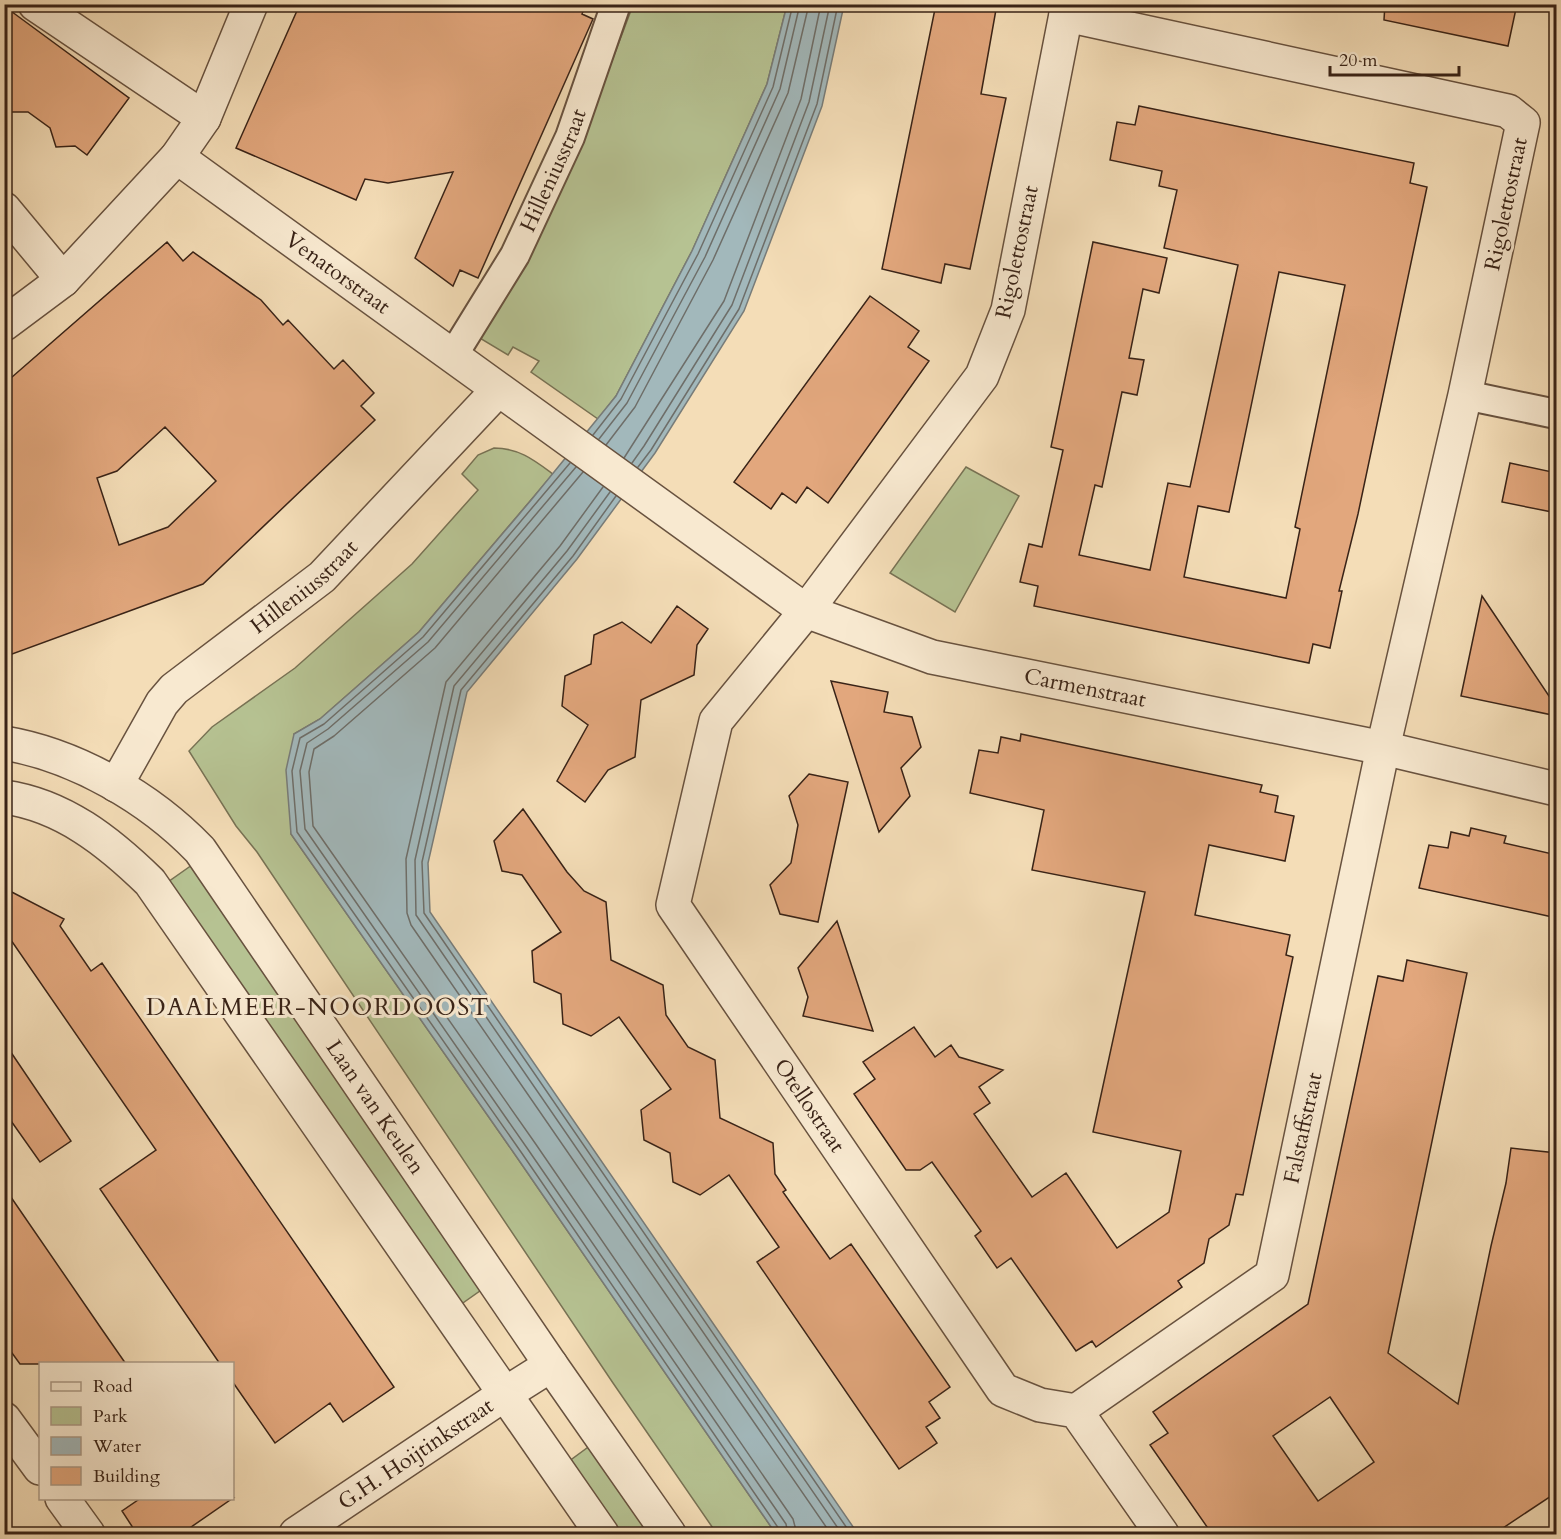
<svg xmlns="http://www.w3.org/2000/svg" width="1561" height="1539" viewBox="0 0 1561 1539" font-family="Cardo,serif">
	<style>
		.green { fill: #b6c292; stroke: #787254; stroke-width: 1.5 }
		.water { fill: #a2b8bb; stroke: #787c79; stroke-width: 1.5 }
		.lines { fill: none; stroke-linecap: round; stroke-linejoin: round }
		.shore { stroke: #6e6e69; stroke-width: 1.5 }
		.building { fill: #e2a77d; stroke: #392317; stroke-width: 1.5; fill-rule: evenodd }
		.pedestrian-casing { stroke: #68523f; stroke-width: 32 }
		.minor-casing { stroke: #68523f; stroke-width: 36 }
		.tertiary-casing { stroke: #68523f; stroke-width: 36 }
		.pedestrian { stroke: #f8e9d0; stroke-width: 28 }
		.minor { stroke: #f8e9d0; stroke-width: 33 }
		.tertiary { stroke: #f8e9d0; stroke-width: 33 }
		.labels { text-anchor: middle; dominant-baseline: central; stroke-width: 6; stroke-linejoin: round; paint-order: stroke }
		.street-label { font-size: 22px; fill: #392317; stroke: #f8e9d0 }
		.neighbourhood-label { font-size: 24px; letter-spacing: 1.5px; fill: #392317; stroke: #f8e9d0 }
	</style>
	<rect width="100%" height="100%" fill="#f4ddb7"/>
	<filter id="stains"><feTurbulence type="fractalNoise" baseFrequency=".00333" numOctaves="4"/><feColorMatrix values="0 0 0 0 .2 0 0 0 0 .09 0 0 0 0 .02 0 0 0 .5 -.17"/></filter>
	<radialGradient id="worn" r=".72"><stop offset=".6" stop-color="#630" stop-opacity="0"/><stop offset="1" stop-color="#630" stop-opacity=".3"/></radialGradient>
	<path class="green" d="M633 5H787L767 84 692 251 616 396 598 419 531 372 539 361 513 347 508 355 478 337 595 106Z
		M494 448C519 448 534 460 553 474L419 632 320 719 294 734 291 834 516 1156 776 1534H717L613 1383 257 852 236 826 189 751 212 727 295 668 412 564 478 490 462 474 478 455Z
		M966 467 1019 496 955 612 890 573Z
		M192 865 484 1288 460 1305 168 882Z
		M591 1445 653 1534H618L568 1462Z"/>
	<path class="water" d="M787 5H844L822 106 744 311 655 453 577 559 467 692 428 863 430 912 858 1534H776L516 1156 291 834 286 770 294 734 320 719 419 632 532 499 616 396 692 251 767 84Z"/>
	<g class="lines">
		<path class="shore" d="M593 435 621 399 698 254 773 87 793 4
			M599 439 627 403 705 257 780 89 800 4
			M606 445 635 407 713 260 788 93 809 4
			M624 458 724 301 801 99 821 4
			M570 463 423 637 324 724 300 738 292 771 297 832 521 1152 779 1529 781 1534
			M632 463 644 446 732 305 809 102 830 4
			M576 467 428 642 328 729 307 743 300 771 305 829 527 1148 786 1524 788 1534
			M638 467 651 450 739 309 817 104 838 4
			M583 472 435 648 334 736 314 749 309 772 313 826 535 1143 793 1519 797 1534
			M603 487 560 546 446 682 406 859 407 913 411 925 831 1534
			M610 492 567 551 454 686 415 860 416 915 842 1534
			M616 496 573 556 461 690 422 862 424 913 851 1534"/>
	</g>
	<path class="building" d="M300 4H586L582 14 593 19 478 278 460 270 453 286 415 258 453 172 388 183 365 179 356 200 236 148Z
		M936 4H997L981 94 1006 98 970 269 945 264 941 283 882 269Z
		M1385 4H1517L1508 46 1384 20Z
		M4 6 129 98 87 155 75 146 56 147 50 128 28 112H4Z
		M1139 106 1414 163 1410 183 1427 187 1358 514 1339 591H1342L1330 648 1313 644 1309 663 1034 606 1038 586 1020 582 1029 544 1042 547 1063 450 1051 447 1093 242 1167 258 1159 293 1143 289 1129 358 1144 360 1137 395 1122 392 1102 487 1095 485 1079 555 1150 570 1168 483 1190 487 1238 265 1164 248 1177 190 1159 186 1162 171 1110 160 1117 122 1135 125ZM1279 272 1345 285 1295 527 1300 529 1286 598 1184 577 1198 506 1229 512Z
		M167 242 183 261 193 252 261 300 283 325 288 320 334 369 343 360 374 393 361 406 375 420 203 584 4 657V384ZM165 427 216 481 168 527 119 545 97 478 117 471Z
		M870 296 919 331 908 347 929 361 828 503 807 487 796 503 782 493 771 509 734 482Z
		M1510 463 1557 473V513L1502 502Z
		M1482 596 1557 708V716L1461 696Z
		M677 606 708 629 697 645 694 675 641 700 635 757 608 770 585 802 557 781 588 725 562 706 565 676 591 664 594 635 622 622 651 643Z
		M831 681 888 692 884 712 912 717 921 747 901 768 910 796 879 832Z
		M1021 734 1262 785 1260 792 1278 796 1275 812 1294 816 1285 861 1209 845 1195 915 1290 935 1286 955 1293 957 1243 1195 1236 1194 1229 1225 1209 1239 1204 1263 1178 1281 1182 1287 1096 1347 1092 1341 1076 1351 1011 1258 997 1268 975 1236 981 1231 932 1162 920 1170H906L854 1094 875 1079 863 1062 914 1027 935 1057 951 1045 959 1057 1003 1070 979 1087 990 1103 974 1114 1032 1197 1066 1173 1117 1248 1169 1212 1181 1151 1093 1132 1145 892 1032 870 1044 810 970 793 979 750 998 753 1001 737 1020 741Z
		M809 774 848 782 818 922 780 914 770 885 791 863 798 825 789 796Z
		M523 809 567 872 584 891 606 902 611 960 663 985 666 1015 688 1047 715 1060 720 1118 773 1143 775 1174 786 1190 783 1192 830 1259 851 1244 950 1387 929 1402 940 1418 926 1427 937 1443 899 1469 757 1262 779 1247 729 1175 700 1195 673 1182 670 1153 644 1140 641 1110 671 1089 619 1017 591 1036 563 1024 561 994 534 982 532 951 561 932 522 875 502 871 494 841Z
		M1471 828 1506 836 1504 843 1557 855V918L1419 888 1429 845 1448 848 1451 832 1469 836Z
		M4 888 64 919 60 926 91 971 102 963 394 1387 343 1422 330 1403 275 1443 232 1381V1364H220L100 1189 156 1150 4 930Z
		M837 921 873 1031 803 1016 808 997 798 968Z
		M1407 960 1467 973 1388 1353 1458 1404 1491 1246 1506 1183 1511 1148 1557 1153V1492L1494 1534H1212L1150 1445 1168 1433 1153 1412 1308 1304 1378 976 1403 981ZM1330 1397 1374 1462 1318 1501 1273 1436Z
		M4 1042 71 1141 40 1162 4 1111Z
		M4 1187 103 1331 126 1364H20L4 1342Z
		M141 1498H233L181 1534H137L122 1511Z"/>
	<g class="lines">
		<g class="pedestrian-casing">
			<g id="pedestrian">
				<path id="s1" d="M452 357 515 255 570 137 616 4"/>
				<path d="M1465 395 1556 414"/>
			</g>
		</g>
		<g class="minor-casing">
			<g id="minor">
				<path d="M35 4 204 118"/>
				<path id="s2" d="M1068 4 1008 310 982 376 806 611 716 721 673 905 1003 1390 1040 1405 1076 1411 1162 1534"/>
				<path d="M1066 15 1508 111 1523 123 1465 395 1383 748 1272 1275 1076 1411"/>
				<path id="s3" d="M177 157 806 611 932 657 1383 748 1556 789"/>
				<path d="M4 209 63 280"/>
				<path d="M4 324 63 280 177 157 204 118 251 4"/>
				<path id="s4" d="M116 785 162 703 174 689 322 577 498 390"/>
				<path d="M4 1419 40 1468"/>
				<path d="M62 1498 88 1534"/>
				<path id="s5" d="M296 1534 505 1394"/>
			</g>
		</g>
		<g class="tertiary-casing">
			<g id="tertiary">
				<path id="s6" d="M4 743C76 755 150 798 200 850L551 1365 669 1534"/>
				<path d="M4 797C63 805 109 842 150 882L602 1534"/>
				<path d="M505 1394 551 1365"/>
			</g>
		</g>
		<use href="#pedestrian" class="pedestrian"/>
		<use href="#minor" class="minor"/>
		<use href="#tertiary" class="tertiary"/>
	</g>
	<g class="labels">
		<g class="street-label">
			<text stroke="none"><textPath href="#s1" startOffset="213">Hilleniusstraat</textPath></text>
			<text transform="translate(1506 204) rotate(-78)">Rigolettostraat</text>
			<text transform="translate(1017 252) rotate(-78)">Rigolettostraat</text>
			<text stroke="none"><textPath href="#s3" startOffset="198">Venatorstraat</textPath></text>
			<text stroke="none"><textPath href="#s4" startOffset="278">Hilleniusstraat</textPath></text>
			<text stroke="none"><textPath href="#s3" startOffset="1066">Carmenstraat</textPath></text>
			<text stroke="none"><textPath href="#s2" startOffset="1250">Otellostraat</textPath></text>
			<text stroke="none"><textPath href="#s6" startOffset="538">Laan van Keulen</textPath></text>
			<text transform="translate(1303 1128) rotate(-78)">Falstaffstraat</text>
			<text stroke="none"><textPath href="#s5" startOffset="144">G.H. Hoijtinkstraat</textPath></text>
		</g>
		<g class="neighbourhood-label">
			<text x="318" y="1007">DAALMEER-NOORDOOST</text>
		</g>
	</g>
	<rect width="1561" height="1539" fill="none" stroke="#f4ddb7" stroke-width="24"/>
	<rect x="6" y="6" width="1549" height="1527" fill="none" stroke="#392317" stroke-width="3"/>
	<rect x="12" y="12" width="1537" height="1515" fill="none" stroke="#392317" stroke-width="1.5"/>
	<rect x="39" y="1362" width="195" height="138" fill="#f8e9d0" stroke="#ac9a86" stroke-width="1.5"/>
	<rect x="51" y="1382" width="30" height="9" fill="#f8e9d0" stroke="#ac9a86" stroke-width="1.5"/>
	<text x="93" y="1392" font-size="18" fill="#392317">Road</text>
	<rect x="51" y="1407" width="30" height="18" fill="#b6c292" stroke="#ac9a86" stroke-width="1.5"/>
	<text x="93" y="1422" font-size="18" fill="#392317">Park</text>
	<rect x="51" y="1437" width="30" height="18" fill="#a2b8bb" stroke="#ac9a86" stroke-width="1.5"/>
	<text x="93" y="1452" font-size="18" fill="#392317">Water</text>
	<rect x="51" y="1467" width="30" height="18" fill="#e2a77d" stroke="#ac9a86" stroke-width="1.5"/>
	<text x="93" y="1482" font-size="18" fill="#392317">Building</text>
	<path d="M1330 66v9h129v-9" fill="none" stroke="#392317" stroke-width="3"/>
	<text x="1339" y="66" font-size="18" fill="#392317" stroke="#f8e9d0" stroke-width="4.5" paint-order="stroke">20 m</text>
	<rect width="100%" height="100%" filter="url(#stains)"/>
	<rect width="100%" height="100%" fill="url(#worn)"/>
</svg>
